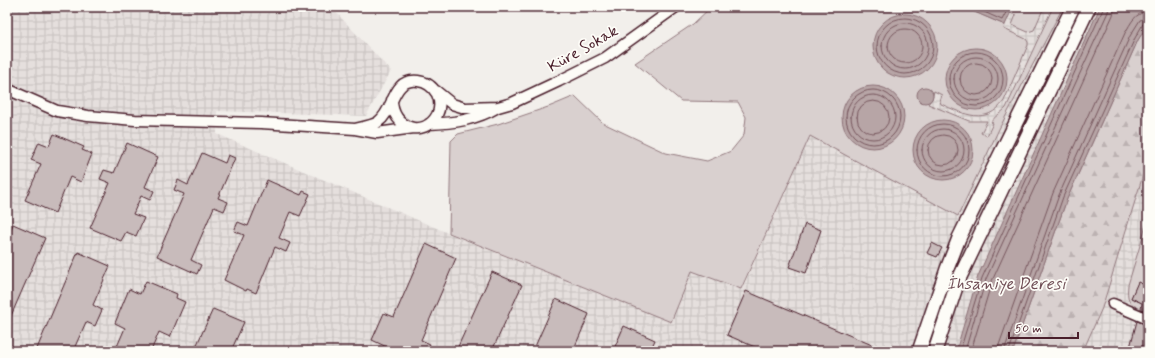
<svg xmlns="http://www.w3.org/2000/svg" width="1155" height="358" viewBox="0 0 1155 358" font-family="Mynerve,sans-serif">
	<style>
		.industrial { fill: url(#industrial-grid) }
		.grass { fill: #d9d0cf; stroke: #92787d }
		.forest { fill: url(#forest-firs); stroke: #92787d }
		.water { fill: #b7a5a6; stroke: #8b6f75 }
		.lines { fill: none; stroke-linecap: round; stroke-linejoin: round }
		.shore { stroke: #76555c; stroke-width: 1 }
		.building { fill: #c8bbbb; stroke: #4a1f2b }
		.minor-casing { stroke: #4a1f2b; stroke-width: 13 }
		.major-casing { stroke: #4a1f2b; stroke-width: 16 }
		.minor { stroke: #fdfcf7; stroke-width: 10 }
		.major { stroke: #fdfcf7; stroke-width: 13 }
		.labels { text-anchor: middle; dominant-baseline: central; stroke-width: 3.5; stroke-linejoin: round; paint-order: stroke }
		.street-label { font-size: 16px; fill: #4a1f2b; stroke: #fdfcf7 }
		.water-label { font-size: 17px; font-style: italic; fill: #704e56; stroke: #fdfcf7 }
	</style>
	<defs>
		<pattern id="industrial-grid" width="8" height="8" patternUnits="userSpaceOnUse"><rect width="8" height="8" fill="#e5dfdd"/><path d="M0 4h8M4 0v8" fill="none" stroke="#c6bfbe"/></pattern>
		<pattern id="forest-firs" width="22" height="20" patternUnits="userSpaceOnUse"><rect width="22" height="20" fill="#d9d0cf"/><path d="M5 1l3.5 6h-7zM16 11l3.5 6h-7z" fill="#bcb2b2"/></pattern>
	</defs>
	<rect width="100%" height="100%" fill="#f2efeb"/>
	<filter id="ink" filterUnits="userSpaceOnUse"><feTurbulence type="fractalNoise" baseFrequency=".025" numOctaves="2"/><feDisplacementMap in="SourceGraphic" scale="8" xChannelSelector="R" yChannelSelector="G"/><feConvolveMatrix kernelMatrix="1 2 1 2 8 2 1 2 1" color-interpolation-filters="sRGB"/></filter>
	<g filter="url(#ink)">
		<path class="industrial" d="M7 7H331L391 71 366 116 217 111V134L462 239 670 321 692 270 742 289 810 136 880 7H1148V351H7Z"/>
		<path class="grass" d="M711 7H963L1005 25 1004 29 1026 39 1028 42V45L1004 101C986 126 964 114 941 104L940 101 942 95 934 91 932 99 928 104 969 121H987L981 133 987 136 993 123 991 122C994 117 1001 113 1006 108L1053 7H1063L999 129 958 216 810 136 741 289 692 271 671 322 449 233 451 141 458 134 498 124 551 106 575 96 603 123 666 153 707 161 731 151 744 135 746 117 738 102 681 101 635 63 693 24Z
			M1013 7H1044L1034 30 1028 32 1012 25 1016 15 1010 13Z
			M1148 219V274L1144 285 1138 283 1131 298 1148 306 1146 311C1131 305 1126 303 1128 285Z"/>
		<path class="forest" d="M1148 24V159L1102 308 1083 351H1013L1067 199 1138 40Z"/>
		<path class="water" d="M963 7H1013L1005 25Z
			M1100 7H1148V24L1138 40 1067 199 1013 351H956L978 276Z
			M873 46a32 32 0 1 1 64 0a32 32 0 1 1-64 0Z
			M945 79a31 31 0 1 1 62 0a31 31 0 1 1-62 0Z
			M842 117a31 31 0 1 1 62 0a31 31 0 1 1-62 0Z
			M917 95a8 8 0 1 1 16 0a8 8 0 1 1-16 0Z
			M913 150a30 30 0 1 1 60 0a30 30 0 1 1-60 0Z"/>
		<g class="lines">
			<path class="shore" d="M973 7 1002 20 1003 18 1009 7
				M877 46a28 28 0 1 1 56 0a28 28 0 1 1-56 0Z
				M882 46a23 23 0 1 1 46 0a23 23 0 1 1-46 0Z
				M888 46a17 17 0 1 1 34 0a17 17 0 1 1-34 0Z
				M949 79a27 27 0 1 1 54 0a27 27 0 1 1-54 0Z
				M954 79a22 22 0 1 1 44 0a22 22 0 1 1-44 0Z
				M960 79a16 16 0 1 1 32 0a16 16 0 1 1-32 0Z
				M846 117a27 27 0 1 1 54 0a27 27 0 1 1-54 0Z
				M851 117a22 22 0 1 1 44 0a22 22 0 1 1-44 0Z
				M857 117a16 16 0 1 1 32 0a16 16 0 1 1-32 0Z
				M917 150a26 26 0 1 1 52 0a26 26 0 1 1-52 0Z
				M922 150a21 21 0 1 1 42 0a21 21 0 1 1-42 0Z
				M928 150a15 15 0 1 1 30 0a15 15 0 1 1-30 0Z
				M960 351 982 278 1104 7
				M965 351 986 279 1108 12 1109 7
				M971 351 992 281 1113 15 1115 7
				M998 351 999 345 1053 193 1125 33C1131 23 1135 12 1148 12
				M1004 351 1059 195 1130 36 1140 20 1148 18
				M1009 351 1063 197 1135 38 1143 24 1148 23"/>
		</g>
		<path class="building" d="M54 134 84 147 82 150 92 154 81 182 70 177 55 213 25 200 41 164 31 160 39 142 49 146Z
			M127 143 158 157 145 187 154 191 150 200 141 196 133 214 144 218 136 236 126 232 121 241 90 228 110 183 100 179 104 170 114 173Z
			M202 153 225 163 228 155 235 158 218 198 228 202 224 211 214 207 191 260 201 265 197 274 157 256 184 194 174 190 178 180 188 185Z
			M267 180 301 195 303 191 310 194 300 216 290 212 279 238 290 243 286 252 275 247 256 293 247 289 246 291 224 280 244 235 234 231 238 222 248 226Z
			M13 224 45 238 7 325V239Z
			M805 224 821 230 806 273 789 267Z
			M932 243 942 248 937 257 927 253Z
			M426 244 456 258 421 340 430 344 427 351 417 348 415 351H395L372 340 384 313 394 317Z
			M78 252 110 266 93 305 102 310 95 326 86 322 73 351H36Z
			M492 272 522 285 492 351H456Z
			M146 281 177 294 176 298 185 302 170 337 159 332 151 351H115L125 328 115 323 129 289 140 294Z
			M1138 282 1147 286 1145 290 1148 291V312L1141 309 1142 303 1131 298Z
			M746 291 886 351H764L727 335Z
			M556 299 589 314 573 351H533Z
			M213 309 244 322 231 351H194Z
			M1137 321 1148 325V351H1129Z
			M624 326 655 340 650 351H613Z"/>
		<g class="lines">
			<g class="minor-casing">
				<path id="minor" d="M7 89 57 111 88 116 135 120 261 123 355 129
					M392 100C392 128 424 139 437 115 440 109 440 101 437 94 433 87 427 82 418 81 391 78 395 110 378 122 372 126 362 127 355 129L377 133 414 128
					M498 107 512 103 559 81 605 58 676 7
					M429 124C454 123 476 120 498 107L465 108 452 104 436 91
					M1113 304 1148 319"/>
			</g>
			<g class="major-casing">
				<path id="major" d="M919 351 947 269 959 238 1073 7
					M935 351 958 281 1089 7"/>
			</g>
			<use href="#minor" class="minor"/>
			<use href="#major" class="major"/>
		</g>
	</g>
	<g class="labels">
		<g class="street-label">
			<text transform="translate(583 49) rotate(-30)">Küre Sokak</text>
		</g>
		<g class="water-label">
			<text x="1006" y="284">İhsaniye Deresi</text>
		</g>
	</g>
	<rect width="1155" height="358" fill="none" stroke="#fdfcf7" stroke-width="24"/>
	<rect x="12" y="12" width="1131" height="334" fill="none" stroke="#4a1f2b" stroke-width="1.5" filter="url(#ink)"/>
	<path d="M1009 332v6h69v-6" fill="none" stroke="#4a1f2b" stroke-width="2"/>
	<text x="1015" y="332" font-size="12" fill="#4a1f2b" stroke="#fdfcf7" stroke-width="3" paint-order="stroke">50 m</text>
</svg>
